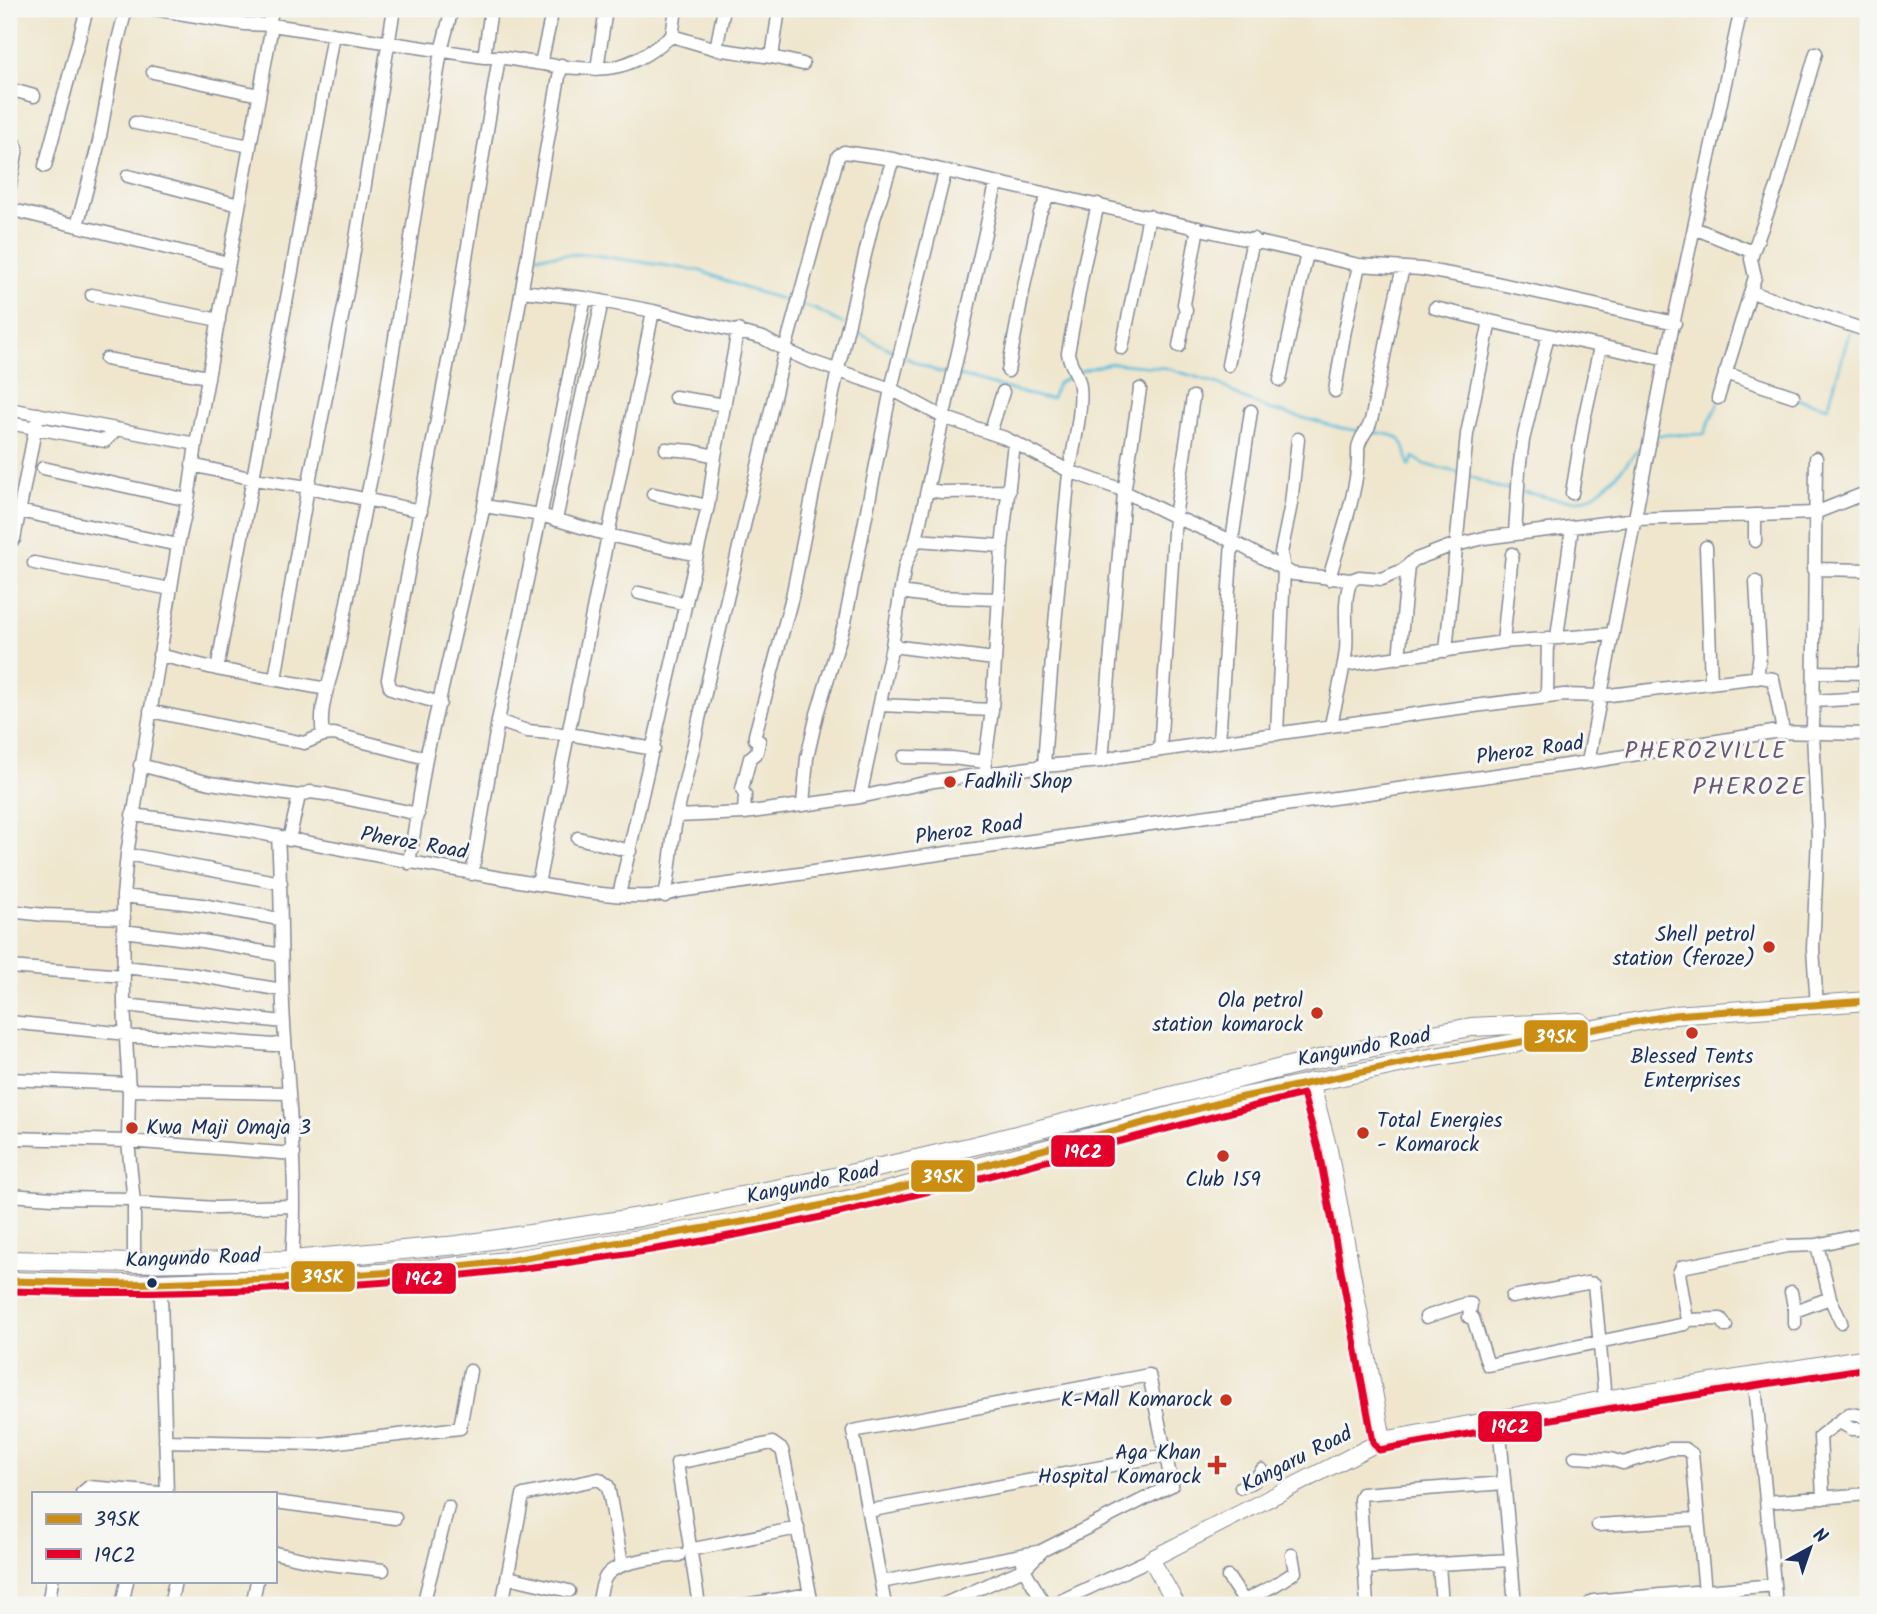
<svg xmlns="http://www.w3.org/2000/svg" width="1877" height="1614" viewBox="0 0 1877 1614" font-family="Kalam,sans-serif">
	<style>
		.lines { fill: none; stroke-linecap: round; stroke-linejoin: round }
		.stream { stroke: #5dbddb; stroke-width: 2.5 }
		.minor-casing { stroke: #858a96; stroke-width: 15 }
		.major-casing { stroke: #858a96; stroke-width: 18 }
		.highway-casing { stroke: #858a96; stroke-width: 20 }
		.minor { stroke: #fff; stroke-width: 12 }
		.major { stroke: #fff; stroke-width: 16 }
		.highway { stroke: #fff; stroke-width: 18 }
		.bus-1-casing { stroke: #f6f6f2; stroke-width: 12 }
		.bus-2-casing { stroke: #f6f6f2; stroke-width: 12 }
		.bus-1 { stroke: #cb8e13; stroke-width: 7 }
		.bus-2 { stroke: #e4002b; stroke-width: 7 }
		.poi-dot { fill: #c8321e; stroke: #f6f6f2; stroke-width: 2.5 }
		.bus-dot { fill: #1b2f5e; stroke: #f6f6f2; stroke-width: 2.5 }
		.labels { text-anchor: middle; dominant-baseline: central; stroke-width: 6; stroke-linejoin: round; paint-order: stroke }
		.street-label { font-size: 21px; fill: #1b2f5e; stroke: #f6f6f2 }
		.poi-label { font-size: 21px; fill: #1b2f5e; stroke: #f6f6f2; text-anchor: end }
		.neighbourhood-label { font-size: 23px; letter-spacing: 2px; fill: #6a5876; stroke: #f6f6f2 }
		.quarter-label { font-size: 24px; letter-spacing: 2px; fill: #6a5876; stroke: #f6f6f2 }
		.line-badge { stroke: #f6f6f2; stroke-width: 2.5 }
		.badge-label { font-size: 19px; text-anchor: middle; font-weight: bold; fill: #fff }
	</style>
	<rect width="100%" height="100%" fill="#f6f6f2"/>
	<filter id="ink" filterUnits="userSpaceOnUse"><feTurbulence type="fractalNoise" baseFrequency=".0143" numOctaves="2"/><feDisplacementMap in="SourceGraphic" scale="14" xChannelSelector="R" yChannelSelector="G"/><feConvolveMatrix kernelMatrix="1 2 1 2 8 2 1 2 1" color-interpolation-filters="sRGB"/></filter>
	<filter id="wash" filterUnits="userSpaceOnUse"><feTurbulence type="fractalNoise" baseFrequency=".00686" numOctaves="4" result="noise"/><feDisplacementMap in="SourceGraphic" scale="28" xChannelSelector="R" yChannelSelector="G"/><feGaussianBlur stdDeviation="1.57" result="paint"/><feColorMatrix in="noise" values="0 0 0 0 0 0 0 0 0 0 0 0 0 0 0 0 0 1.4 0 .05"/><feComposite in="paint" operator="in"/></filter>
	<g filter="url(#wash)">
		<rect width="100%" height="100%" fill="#efe6cd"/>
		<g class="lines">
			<path class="stream" d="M532 256 587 254 701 271 747 289 795 303
				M801 305 817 310 843 324
				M851 329 895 352
				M904 357 938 372 950 374
				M1080 371 1111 363 1166 368 1219 384 1242 398 1269 409 1341 428 1362 431
				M956 375 1042 398H1052L1058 383 1071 376
				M1797 399 1828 407 1850 330
				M1369 432C1401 436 1403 434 1409 467L1414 457 1423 464 1460 473
				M1657 435 1704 434 1718 403
				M1466 475 1496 487 1513 490
				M1523 492C1540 495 1560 502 1578 500 1602 498 1628 461 1643 444"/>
		</g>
	</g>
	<g filter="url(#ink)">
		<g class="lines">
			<g class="minor-casing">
				<path id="minor" d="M154 9 245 24 272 25 484 57H499C532 62 587 74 619 66 639 61 656 48 672 36L676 9
					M672 36 716 49 772 57 803 64
					M716 49 724 9
					M484 57 491 9
					M772 57 779 9
					M541 63 553 9
					M597 69 606 9
					M153 72 259 95
					M9 89 34 96
					M135 123 250 146
					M9 142 15 144 17 148 9 191
					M45 166 87 9
					M128 176 239 205
					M996 184 927 490 942 492 1009 491
					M9 209 228 263
					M77 226 99 142 116 48 126 9
					M1694 228 1753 252
					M522 291 585 298 653 311 763 338 785 350 807 360 891 389 943 417 1005 438 1069 471 1117 488 1175 517 1232 541 1251 411
					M1751 292 1868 331
					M92 295 219 320
					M1435 308 1566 339 1666 360
					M1179 346 1186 310 1184 304 1198 228
					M1122 348 1149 216
					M106 359 208 377
					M1228 365 1253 239
					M1008 371 1025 281 1040 213 1049 194
					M1725 373 1793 396
					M1280 380 1307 253
					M1335 391 1344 335 1359 265
					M675 397 725 405
					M1718 398 1755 277 1751 259 1753 252 1778 184 1816 53
					M9 409 196 444
					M9 423 105 441 117 429
					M990 433 1003 392
					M666 449 693 451 715 456
					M1816 458 1813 733 1818 836 1813 949 1817 1006
					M192 465 254 479 308 487 421 511
					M43 468 188 500
					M1572 493 1584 420 1600 347
					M653 494 708 506
					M484 506 541 515 608 535 697 555
					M19 511 178 545
					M1755 515V541
					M556 520 602 301
					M1515 534 1519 470 1523 440 1548 335
					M14 539 38 414
					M916 540 927 490
					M1706 547 1711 682
					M34 563 171 589
					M1813 569 1868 570
					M1329 579C1339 541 1360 486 1358 450 1358 441 1365 433 1369 426 1373 417 1374 405 1376 395 1386 353 1391 310 1403 269
					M1756 582 1760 653 1757 678
					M900 592 936 597 998 599
					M639 593 686 604
					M1557 637 1572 527
					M1503 642 1512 554
					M892 646 994 659
					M1446 651 1467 434 1490 321
					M159 655 217 669 327 689
					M1399 658 1408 566
					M1344 665 1503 642 1613 634
					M217 669 292 271 333 34
					M1814 672 1868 673
					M275 679 308 487 348 287 394 9
					M1547 697 1548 638
					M1814 701 1865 698 1868 626
					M440 703 394 690 390 687 388 679 456 319 499 57
					M880 705 992 710
					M150 711 304 743 323 735 334 734 426 758
					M498 721 527 731 574 735 654 749
					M1331 725C1336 700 1343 675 1346 650 1348 626 1342 603 1351 580L1359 577 1382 579 1403 570 1414 560 1448 547 1484 538 1636 519 1815 513 1868 492
					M1277 734 1284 569 1281 553 1291 504 1298 439
					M323 735C318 707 330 683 336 656 351 590 360 522 376 456L441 51 452 9
					M1219 742 1232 541 1293 574 1351 580
					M1160 750 1175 517 1193 397
					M904 757 952 758 985 762
					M1102 761 1124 493 1140 389
					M1588 762 1665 362 1741 9
					M140 765 210 783 299 796 310 792 325 794 418 814
					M1044 766C1050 671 1059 577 1068 483 1071 454 1083 414 1080 387 1079 374 1070 366 1068 353L1084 265 1098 204
					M987 775 985 762 992 710 1002 546 1014 443
					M860 797 892 646 905 565 916 540 1002 546
					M803 804 807 758 817 714 845 622 891 389 945 172
					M744 813 745 795 742 789 750 758 757 752 759 741 755 739V735L792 597 838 369 872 225 893 159
					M132 815C180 821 228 826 275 836 362 853 449 870 537 884 573 890 645 904 679 891L1588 762 1773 732 1868 734
					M677 816 744 813 860 797 934 781 1044 766 1102 761 1119 756 1458 708 1564 695 1601 696 1760 677 1773 679 1783 731
					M278 836C282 899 280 961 284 1024 289 1103 298 1181 292 1260
					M578 838 630 851
					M289 840 299 796
					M127 854 281 883
					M409 863 426 758 484 506 561 65
					M472 874 498 721 585 298
					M538 884 653 311
					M619 895 708 506 715 456 738 330
					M123 896 202 905 279 919
					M665 896C671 869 671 842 677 815 684 783 693 752 699 719L785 350 838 156 844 152 893 159 1359 265 1421 269 1483 280 1675 323
					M9 911 45 915 124 918
					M123 931 202 941 281 955
					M9 967 124 976
					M123 967 190 974 282 990
					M124 1005 284 1022
					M9 1022 127 1034
					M127 1037H171L273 1045 285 1043
					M9 1079 128 1084
					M129 1090 289 1093
					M9 1138 128 1141 294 1154
					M9 1195 53 1198 132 1199
					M134 1203 217 1208 293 1206
					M1817 1245 1830 1298 1841 1322
					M134 1263V1203L128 1141 129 1090 124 1005 123 896 127 854 178 545 188 500 196 444 272 25 270 19 273 9
					M158 1283 161 1297 167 1493
					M1791 1292 1795 1311
					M1512 1297 1587 1283 1594 1284 1605 1399
					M1426 1317 1465 1304H1471L1469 1317 1473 1318 1488 1365 1685 1324 1687 1320 1679 1273 1682 1267 1787 1246 1817 1245 1868 1233
					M1687 1320 1721 1319 1726 1326
					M1795 1324V1311L1830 1298
					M1754 1374 1776 1605
					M1496 1420 1500 1434 1515 1605
					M1842 1421 1843 1424 1852 1429H1864L1868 1425
					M165 1441 320 1444 460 1428 470 1371
					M1575 1457 1610 1459 1623 1463 1670 1449H1685L1692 1454 1705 1592
					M1241 1487 1254 1481 1262 1470
					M82 1493 89 1487 160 1493
					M1823 1498 1820 1436 1849 1414 1864 1416 1868 1420
					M275 1502 395 1518
					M1767 1502 1868 1494
					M868 1511 1166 1455
					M1598 1525 1697 1519
					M689 1550 798 1528
					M275 1553 320 1563 383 1570
					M1023 1562 1024 1569 1045 1605
					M1439 1565 1442 1605
					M1364 1568 1511 1560
					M508 1577 569 1591
					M1228 1577 1244 1601
					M881 1582 1042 1551
					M48 1605 52 1581
					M122 1605 127 1581
					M170 1605 175 1581
					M252 1605 257 1581
					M423 1605 448 1507
					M502 1605 523 1495 599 1479 608 1486 622 1564
					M598 1605C600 1597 601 1586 605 1578 614 1560 660 1558 679 1555
					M699 1605 677 1463 772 1443 782 1450 784 1458 812 1605
					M744 1605 810 1594
					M885 1605 853 1431 1149 1375 1172 1485 1043 1550 1024 1569 942 1605
					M1052 1605 1151 1559
					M1246 1605 1244 1601 1275 1585 1295 1572 1292 1555
					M1367 1605 1360 1499 1362 1494 1504 1483
					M1588 1605 1593 1601 1774 1585"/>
			</g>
			<g class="major-casing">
				<path id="major" d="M1311 1081 1329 1150 1383 1440
					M1177 1605 1151 1559 1383 1440 1605 1399 1868 1357"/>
			</g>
			<g class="highway-casing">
				<path id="highway" d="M9 1260 134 1263 292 1260 458 1245 640 1217 868 1170 977 1145 1305 1062 1428 1035 1471 1027 1580 1022
					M9 1281 126 1284 302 1278 412 1271 507 1261 760 1219 891 1190 1234 1099 1418 1060 1674 1015 1868 1001"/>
			</g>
			<use href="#minor" class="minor"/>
			<use href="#major" class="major"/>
			<use href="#highway" class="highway"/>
			<g class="bus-1-casing">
				<path id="bus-1" d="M9 1281 126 1284 302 1278 412 1271 507 1261 760 1219 891 1190 1234 1099 1418 1060 1674 1015 1868 1001"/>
			</g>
			<g class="bus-2-casing">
				<path id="bus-2" d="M9 1291C256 1298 502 1281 745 1233 934 1196 1117 1139 1303 1094L1319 1152 1373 1442 1379 1450 1607 1409 1868 1368"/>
			</g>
			<use href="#bus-1" class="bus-1"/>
			<use href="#bus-2" class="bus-2"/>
		</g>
	</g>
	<g class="poi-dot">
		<circle cx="950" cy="782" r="7"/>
		<circle cx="1769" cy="947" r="7"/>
		<circle cx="1317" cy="1013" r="7"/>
		<circle cx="1692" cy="1033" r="7"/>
		<circle cx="132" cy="1128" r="7"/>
		<circle cx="1363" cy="1133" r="7"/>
		<circle cx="1223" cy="1156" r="7"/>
		<circle cx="1226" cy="1400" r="7"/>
		<path d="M1213.5 1454.5h7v7h7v7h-7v7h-7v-7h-7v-7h7z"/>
	</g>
	<circle class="bus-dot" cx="152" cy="1283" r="6"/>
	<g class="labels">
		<g class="street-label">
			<text transform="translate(1530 751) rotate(-8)">Pheroz Road</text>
			<text transform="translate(969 831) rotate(-8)">Pheroz Road</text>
			<text transform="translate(414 844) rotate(10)">Pheroz Road</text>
			<text transform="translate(1364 1048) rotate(-11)">Kangundo Road</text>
			<text transform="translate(813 1184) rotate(-12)">Kangundo Road</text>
			<text transform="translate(193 1259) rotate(-2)">Kangundo Road</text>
			<text transform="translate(1297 1460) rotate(-27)">Kangaru Road</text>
		</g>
		<g class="poi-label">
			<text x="964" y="782" text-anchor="start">Fadhili Shop</text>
			<text x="1755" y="935">Shell petrol<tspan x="1755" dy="24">station (feroze)</tspan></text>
			<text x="1303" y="1001">Ola petrol<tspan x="1303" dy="24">station komarock</tspan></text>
			<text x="1692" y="1057" text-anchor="middle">Blessed Tents<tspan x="1692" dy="24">Enterprises</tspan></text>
			<text x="1377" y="1121" text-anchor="start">Total Energies<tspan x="1377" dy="24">- Komarock</tspan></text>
			<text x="146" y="1128" text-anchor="start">Kwa Maji Omaja 3</text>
			<text x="1223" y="1180" text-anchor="middle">Club 159</text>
			<text x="1212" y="1400">K-Mall Komarock</text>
			<text x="1201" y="1453">Aga Khan<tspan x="1201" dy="24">Hospital Komarock</tspan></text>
		</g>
		<g class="neighbourhood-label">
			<text x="1706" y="752">PHEROZVILLE</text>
		</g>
		<g class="quarter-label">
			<text x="1750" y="787">PHEROZE</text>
		</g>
	</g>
	<g class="line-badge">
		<rect x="1523" y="1019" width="66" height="34" rx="7" fill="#cb8e13"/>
		<rect x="1050" y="1134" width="66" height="34" rx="7" fill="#e4002b"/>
		<rect x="910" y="1159" width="66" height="34" rx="7" fill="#cb8e13"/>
		<rect x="290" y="1260" width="66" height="33" rx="7" fill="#cb8e13"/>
		<rect x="391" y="1262" width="66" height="33" rx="7" fill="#e4002b"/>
		<rect x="1477" y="1410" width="66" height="33" rx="7" fill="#e4002b"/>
	</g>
	<g class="badge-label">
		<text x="1556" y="1043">39SK</text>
		<text x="1083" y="1158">19C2</text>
		<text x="943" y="1183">39SK</text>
		<text x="323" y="1283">39SK</text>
		<text x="424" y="1285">19C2</text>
		<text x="1510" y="1433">19C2</text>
	</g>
	<rect width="1877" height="1614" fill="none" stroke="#f6f6f2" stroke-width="35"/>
	<rect x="32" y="1492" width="245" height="91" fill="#f6f6f2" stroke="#9ea6b7" stroke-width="2"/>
	<rect x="46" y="1514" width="35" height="10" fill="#cb8e13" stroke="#9ea6b7" stroke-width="2"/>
	<text x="94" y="1526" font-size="21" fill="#1b2f5e">39SK</text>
	<rect x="46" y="1549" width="35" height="10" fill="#e4002b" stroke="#9ea6b7" stroke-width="2"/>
	<text x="94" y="1562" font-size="21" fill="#1b2f5e">19C2</text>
	<g transform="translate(1810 1548) rotate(40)" stroke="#f6f6f2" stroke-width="5" paint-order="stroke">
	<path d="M0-5L12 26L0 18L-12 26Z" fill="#1b2f5e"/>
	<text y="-10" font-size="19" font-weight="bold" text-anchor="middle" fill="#1b2f5e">N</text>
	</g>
</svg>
